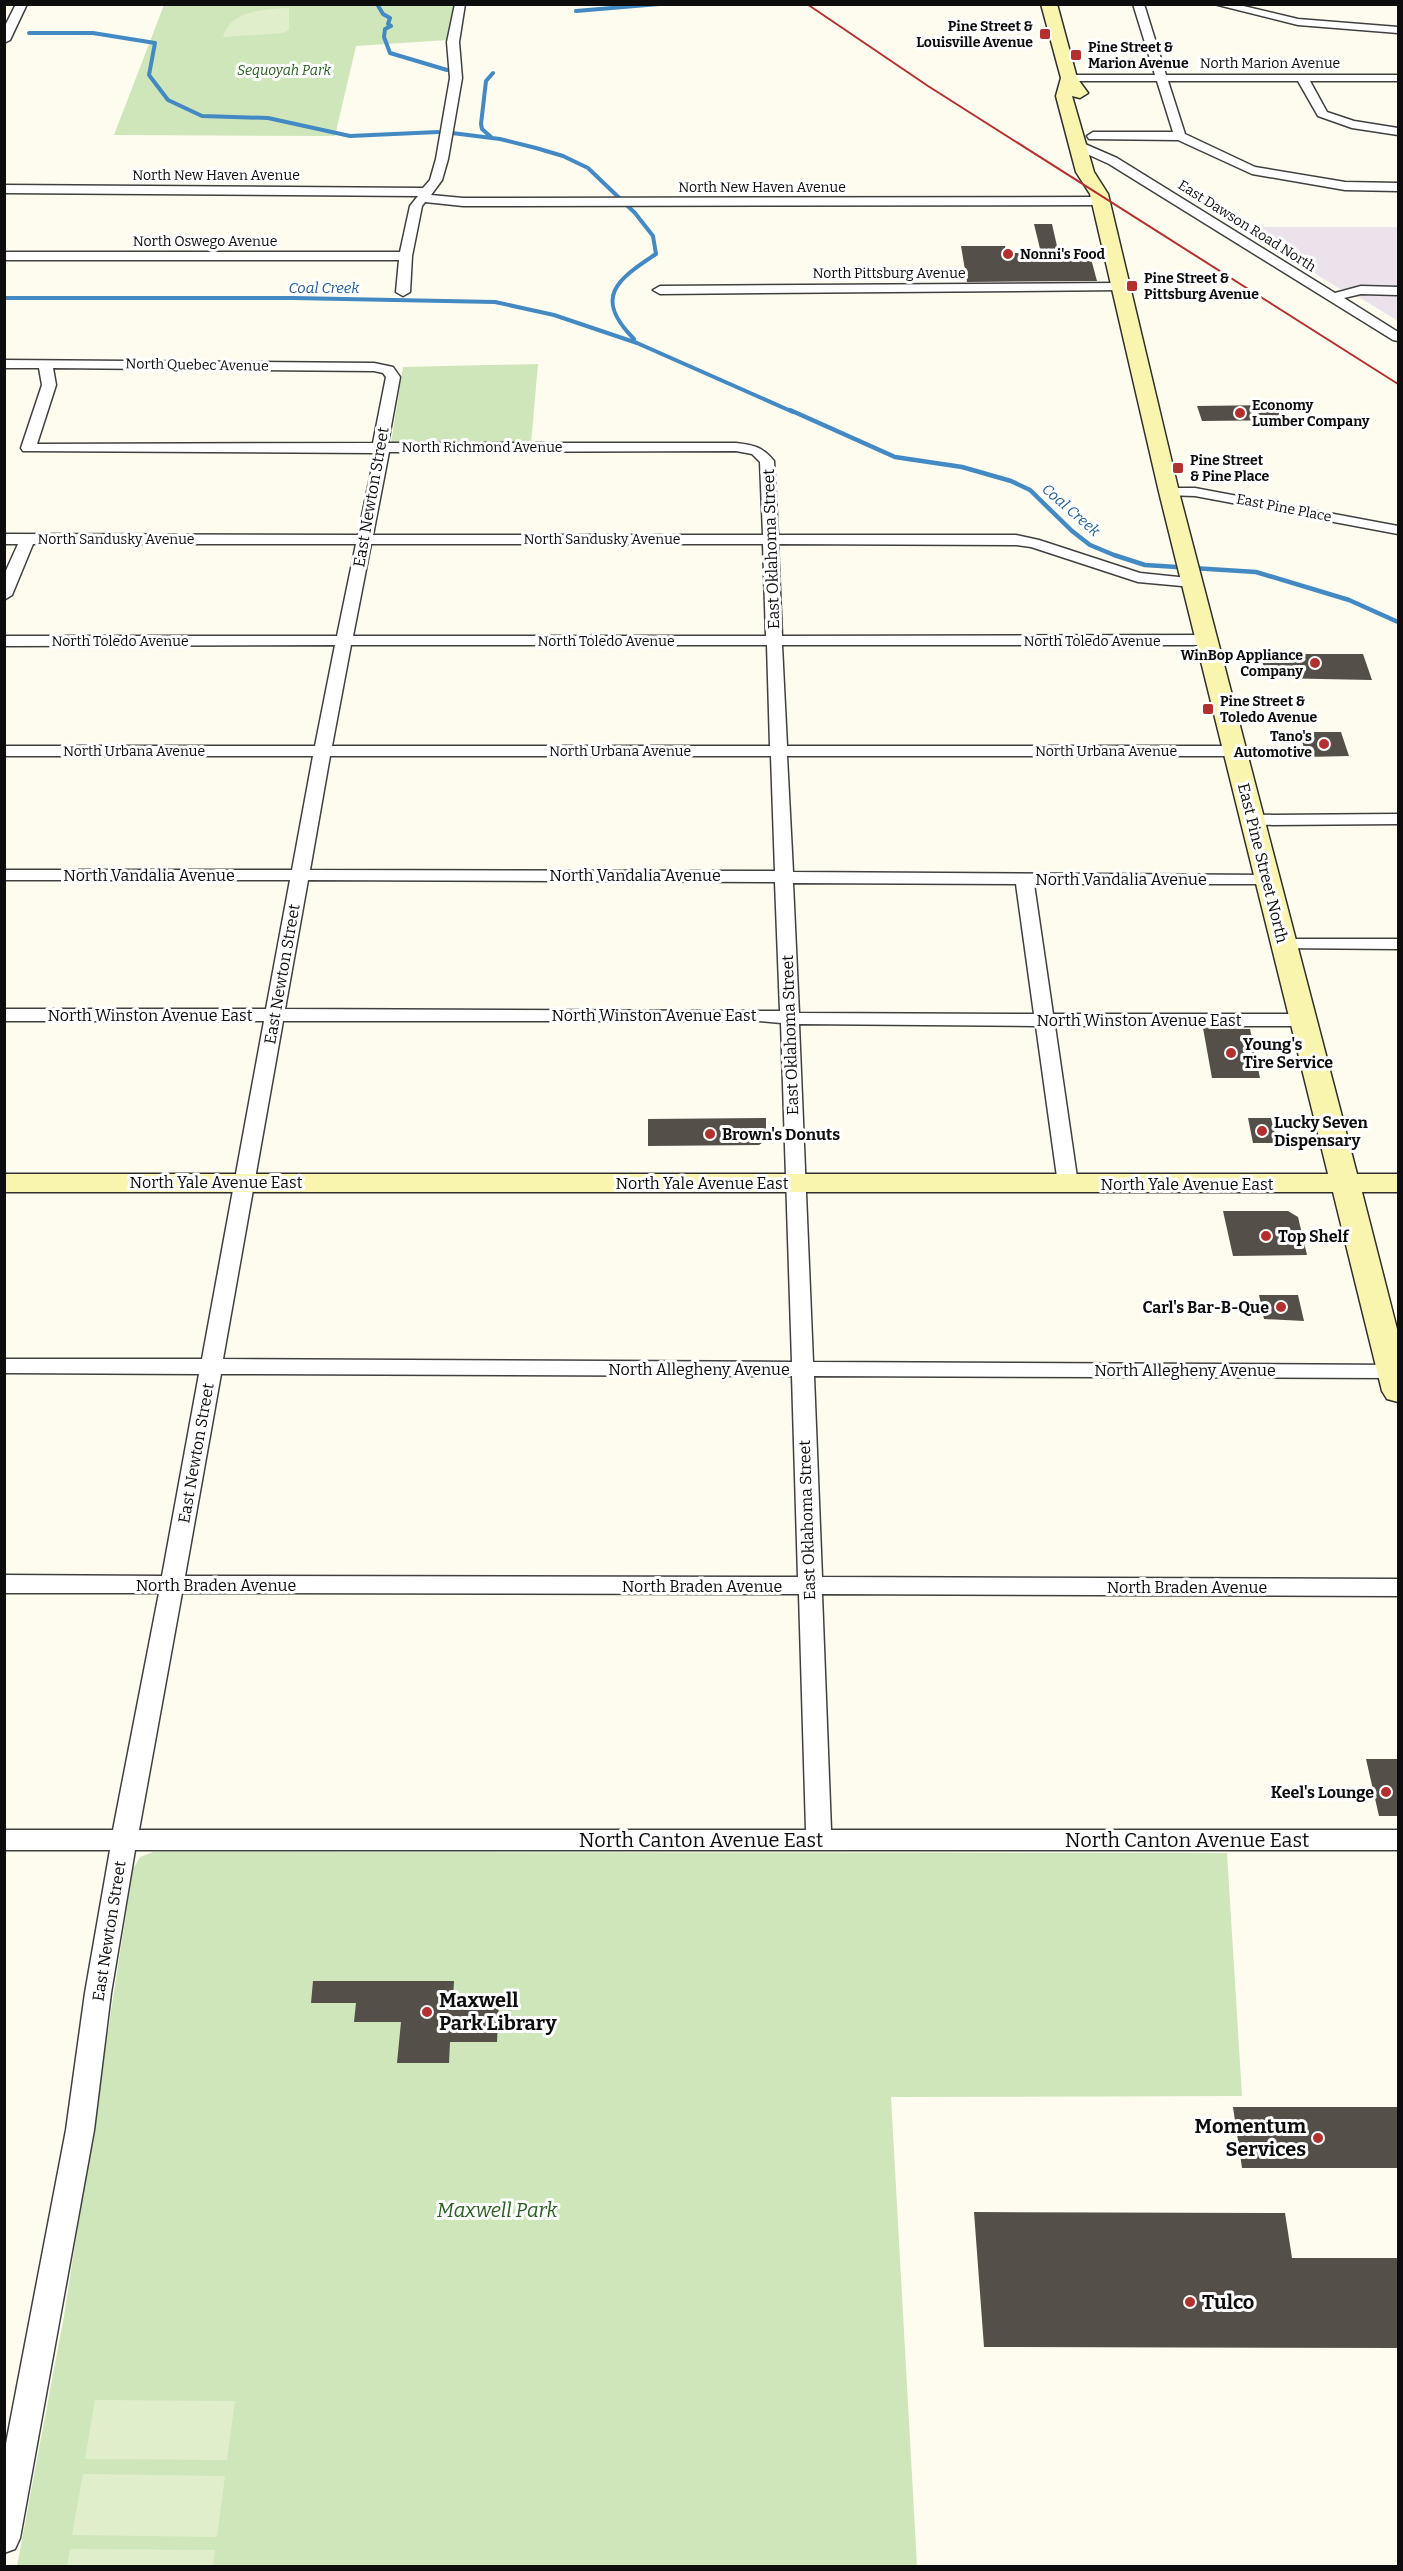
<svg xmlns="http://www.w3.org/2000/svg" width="1403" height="2571" viewBox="0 0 1403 2571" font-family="Bitter,serif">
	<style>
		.industrial { fill: #ebe2eb }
		.green { fill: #cee6ba }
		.pitch { fill: #e0eecc }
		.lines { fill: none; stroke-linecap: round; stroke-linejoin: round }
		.stream-far1 { stroke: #4389c4; stroke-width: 4 }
		.stream { stroke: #4389c4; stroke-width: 4.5 }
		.building { fill: #554f4a }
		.minor-casing { stroke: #404040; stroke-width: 3 }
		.secondary-casing { stroke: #2f2f2f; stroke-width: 3 }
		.minor { fill: #fff; fill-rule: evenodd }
		.secondary { fill: #f9f5ae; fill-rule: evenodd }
		.rail { stroke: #b4302f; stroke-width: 2 }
		.poi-dot { fill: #b4302f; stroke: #fff; stroke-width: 2 }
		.labels { text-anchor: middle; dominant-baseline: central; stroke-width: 6; stroke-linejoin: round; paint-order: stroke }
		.far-poi-label { font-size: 14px; font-weight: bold; fill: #0d0d0d; stroke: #fff; text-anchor: start }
		.far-street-label { font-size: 14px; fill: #0d0d0d; stroke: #fff }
		.far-park-label { font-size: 14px; font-style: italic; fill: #2b6022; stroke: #fff }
		.far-water-label { font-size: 15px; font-style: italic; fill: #1f5b96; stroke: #fff }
		.street-label { font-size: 16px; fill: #0d0d0d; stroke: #fff }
		.poi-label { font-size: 16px; font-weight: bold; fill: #0d0d0d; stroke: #fff; text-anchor: start }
		.near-street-label { font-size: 20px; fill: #0d0d0d; stroke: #fff }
		.near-poi-label { font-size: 20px; font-weight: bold; fill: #0d0d0d; stroke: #fff; text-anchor: start }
		.near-park-label { font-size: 20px; font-style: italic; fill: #2b6022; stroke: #fff }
	</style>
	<rect width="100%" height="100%" fill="#fefcef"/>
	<path class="industrial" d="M1239 227H1398V287L1340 289Z
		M1398 295V321L1357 296Z"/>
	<path class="green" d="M164 5H454L448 40 356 46 335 136 114 135Z
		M538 364 531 444 391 443 403 367Z
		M153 1852 1227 1853 1242 2096 891 2097 917 2566H17L64 2316 133 1869 140 1857Z"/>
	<path class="pitch" d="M289 8V30L283 33 223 37C230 10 266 9 289 8Z
		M95 2400 235 2401 227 2460 85 2459Z
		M83 2474 225 2476 217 2537 72 2535Z
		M70 2549 215 2550 213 2566H67Z"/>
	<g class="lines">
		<path class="stream-far1" d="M377 4 383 14 390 18 388 24 391 26 385 29 384 37 390 53 447 70
			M576 11 659 4
			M29 33H93L155 43 149 75 168 100 202 116 268 118 350 136 438 132
			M452 133 500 139 536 148 563 156 588 168 635 213 653 236 656 254C616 280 593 298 634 339
			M491 137 482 129 481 124 486 81 493 73
			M4 298H293L495 302 554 315 637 343 793 412"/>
		<path class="stream" d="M790 410 895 457 962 467 1011 481 1030 490 1072 531 1090 545 1114 555 1145 565 1256 572 1349 600 1398 622"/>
	</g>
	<path class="building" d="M1034 224H1052L1059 255H1090L1097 281 967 282 961 246H1005L1007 253H1041Z
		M1277 405 1283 420 1202 421 1197 406Z
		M1260 654H1363L1372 680 1267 678Z
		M1299 732H1341L1349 756 1307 757Z
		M1203 1028 1250 1029 1260 1078H1212Z
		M766 1118V1140L759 1145 648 1146V1119Z
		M1248 1118H1271L1277 1143H1253Z
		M1223 1211H1288L1298 1217 1307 1255 1233 1256Z
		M1259 1295H1298L1304 1321 1264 1319Z
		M1366 1759H1397L1398 1816H1379Z
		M313 1981H454L453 2000H499L497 2042H450L449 2063H397L401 2022H354L356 2003H311Z
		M1233 2107H1398V2168H1242Z
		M974 2212 1285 2213 1292 2258H1398V2348L984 2347Z"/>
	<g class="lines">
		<g class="minor-casing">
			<path id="minor" d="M16 4H27L10 40 4 43V28Z
				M455 4H465L459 42 462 78 448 159 442 180 431 195 463 198 1100 197 1106 201 1100 205 463 206 425 202 422 206 412 256 410 292 403 296 396 292 399 260H4V252H400L410 206 418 196 4 193V185L423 188 430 180 436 159 450 78 447 42Z
				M1133 4H1144L1166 75H1398V81H1310L1327 112 1354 121 1398 128V135L1352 128 1318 116 1298 81H1168L1185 134 1255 167 1345 182 1398 183V191L1345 190 1252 174 1178 140 1089 139 1087 136 1093 132H1173L1157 81H1069L1063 78 1069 75H1155Z
				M1214 4H1235L1298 19 1398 27V33L1298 25Z
				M1078 141 1117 158 1335 293 1361 286 1398 287V295L1361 294 1344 298 1398 332V341L1393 340 1109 164 1074 148V142Z
				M1119 283 1126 287 1124 290 660 294 653 290 660 286Z
				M4 360 374 363 393 367 400 377 388 443H736C753 445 763 447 774 461L778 535H1016L1039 540 1140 573 1198 579 1201 582 1198 585 1193 587 1138 582 1031 547 1016 545 778 544 782 636 1208 635 1216 640 1208 645H782L787 746H1236L1244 751 1236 756H787L793 872 1272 875 1275 879 1272 883 1266 884H1034L1053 1014H1302L1309 1016 1311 1020 1309 1024 1302 1026H1055L1078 1184 1075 1189 1068 1190 1061 1189 1058 1184 1036 1026 799 1024 813 1362 1398 1365V1377L1393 1378 814 1376 822 1577 1398 1579V1596L822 1594 831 1830H1398V1850H135L111 1993 94 2130 20 2538 15 2549 4 2553V2454L66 2130 85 1993 110 1850H4V1830H113L159 1593H4V1575L162 1576 199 1374 4 1373V1359H202L264 1021H4V1009H266L290 880H4V870H292L313 756H4V746H315L335 645 4 646V636H337L356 544H33L12 595 4 600V575L18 544H4V534L358 535 375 453 23 451 21 448 42 385 39 368H4ZM53 368 374 371 383 373 386 377 373 443 37 444 56 385ZM736 451 752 454 760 462 763 535H373L389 452ZM371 544H763L766 636H353ZM351 645H767L770 746H332ZM330 756H771L775 871 310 870ZM308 880 775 882 780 1011 285 1009ZM793 883 1016 884 1034 1014 799 1013ZM283 1021H759L781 1023 792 1362 223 1359ZM221 1374 792 1376 798 1577 185 1576ZM182 1593 799 1594 806 1830H139Z
				M1169 488H1195L1398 526V534L1195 496 1164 495 1162 492 1164 489Z
				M1398 814V824L1253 825 1247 824 1244 820 1247 816 1253 815Z
				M1282 939H1398V949L1276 948 1273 944 1276 940Z"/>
		</g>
		<g class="secondary-casing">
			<path id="secondary" d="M1041 4H1057L1077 78 1088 93 1080 98 1072 96 1094 172 1108 194 1179 492 1357 1174H1398V1192H1362L1398 1333V1402L1387 1399 1382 1391 1333 1192H4V1174H1328L1159 492 1090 194 1076 172 1056 96 1061 78Z"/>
		</g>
		<use href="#minor" class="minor"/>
		<use href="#secondary" class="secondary"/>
		<path class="rail" d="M807 4 928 86 1398 384"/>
	</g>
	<g class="poi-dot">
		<rect x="1039" y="28" width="12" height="12" rx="3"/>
		<rect x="1070" y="49" width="12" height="12" rx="3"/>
		<circle cx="1008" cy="254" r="6"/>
		<rect x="1126" y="280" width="12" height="12" rx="3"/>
		<circle cx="1240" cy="413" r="6"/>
		<rect x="1172" y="462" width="12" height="12" rx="3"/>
		<circle cx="1315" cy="663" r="6"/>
		<rect x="1202" y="703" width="12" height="12" rx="3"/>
		<circle cx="1324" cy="744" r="6"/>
		<circle cx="1231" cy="1053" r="6"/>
		<circle cx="1262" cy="1131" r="6"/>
		<circle cx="710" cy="1134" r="6"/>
		<circle cx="1266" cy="1236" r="6"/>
		<circle cx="1281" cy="1307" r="6"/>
		<circle cx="1386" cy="1792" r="6"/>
		<circle cx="427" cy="2012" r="6"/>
		<circle cx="1318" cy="2138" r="6"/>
		<circle cx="1190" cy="2302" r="6"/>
	</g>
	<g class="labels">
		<g class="far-poi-label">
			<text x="1033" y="26" text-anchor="end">Pine Street &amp;<tspan x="1033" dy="16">Louisville Avenue</tspan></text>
			<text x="1088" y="47">Pine Street &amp;<tspan x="1088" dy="16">Marion Avenue</tspan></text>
			<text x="1020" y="254">Nonni's Food</text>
			<text x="1144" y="278">Pine Street &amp;<tspan x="1144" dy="16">Pittsburg Avenue</tspan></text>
			<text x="1252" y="405">Economy<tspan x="1252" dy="16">Lumber Company</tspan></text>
			<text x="1190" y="460">Pine Street<tspan x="1190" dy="16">&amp; Pine Place</tspan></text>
			<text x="1303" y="655" text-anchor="end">WinBop Appliance<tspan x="1303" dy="16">Company</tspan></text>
			<text x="1220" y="701">Pine Street &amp;<tspan x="1220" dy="16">Toledo Avenue</tspan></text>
			<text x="1312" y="736" text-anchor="end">Tano's<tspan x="1312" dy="16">Automotive</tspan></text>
		</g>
		<g class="far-street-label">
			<text x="1270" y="63">North Marion Avenue</text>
			<text x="216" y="175">North New Haven Avenue</text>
			<text x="762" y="187">North New Haven Avenue</text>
			<text transform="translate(1247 226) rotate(32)">East Dawson Road North</text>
			<text x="205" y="241">North Oswego Avenue</text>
			<text x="889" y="273">North Pittsburg Avenue</text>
			<text transform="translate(197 365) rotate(1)">North Quebec Avenue</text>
			<text x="482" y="447">North Richmond Avenue</text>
			<text transform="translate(1284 508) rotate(11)">East Pine Place</text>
			<text x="116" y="539">North Sandusky Avenue</text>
			<text x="602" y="539">North Sandusky Avenue</text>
			<text x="120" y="641">North Toledo Avenue</text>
			<text x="606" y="641">North Toledo Avenue</text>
			<text x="1092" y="641">North Toledo Avenue</text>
			<text x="134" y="751">North Urbana Avenue</text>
			<text x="620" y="751">North Urbana Avenue</text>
			<text x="1106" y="751">North Urbana Avenue</text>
		</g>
		<g class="far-park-label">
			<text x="284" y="70">Sequoyah Park</text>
		</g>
		<g class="far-water-label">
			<text x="324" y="288">Coal Creek</text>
			<text transform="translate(1071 510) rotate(41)">Coal Creek</text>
		</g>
		<g class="street-label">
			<text transform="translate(371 497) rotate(-80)">East Newton Street</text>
			<text transform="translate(771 549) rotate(-92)">East Oklahoma Street</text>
			<text transform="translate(1263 863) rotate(76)">East Pine Street North</text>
			<text x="149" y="875">North Vandalia Avenue</text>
			<text x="635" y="875">North Vandalia Avenue</text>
			<text x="1121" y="879">North Vandalia Avenue</text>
			<text transform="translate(282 974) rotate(-80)">East Newton Street</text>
			<text x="150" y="1015">North Winston Avenue East</text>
			<text x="654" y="1015">North Winston Avenue East</text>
			<text x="1139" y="1020">North Winston Avenue East</text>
			<text transform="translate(790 1035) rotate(-92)">East Oklahoma Street</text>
			<text x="216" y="1182">North Yale Avenue East</text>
			<text x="702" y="1183">North Yale Avenue East</text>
			<text x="1187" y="1184">North Yale Avenue East</text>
			<text x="699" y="1369">North Allegheny Avenue</text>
			<text x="1185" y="1370">North Allegheny Avenue</text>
			<text transform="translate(196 1453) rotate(-80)">East Newton Street</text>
			<text transform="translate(807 1520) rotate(-92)">East Oklahoma Street</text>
			<text x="216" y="1585">North Braden Avenue</text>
			<text x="702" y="1586">North Braden Avenue</text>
			<text x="1187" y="1587">North Braden Avenue</text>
			<text transform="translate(109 1931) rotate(-81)">East Newton Street</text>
		</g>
		<g class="poi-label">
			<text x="1243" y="1044">Young's<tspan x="1243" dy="18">Tire Service</tspan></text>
			<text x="1274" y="1122">Lucky Seven<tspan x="1274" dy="18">Dispensary</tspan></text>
			<text x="722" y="1134">Brown's Donuts</text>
			<text x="1278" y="1236">Top Shelf</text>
			<text x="1269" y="1307" text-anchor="end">Carl's Bar-B-Que</text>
			<text x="1374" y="1792" text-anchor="end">Keel's Lounge</text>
		</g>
		<g class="near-street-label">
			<text x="701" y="1840">North Canton Avenue East</text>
			<text x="1187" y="1840">North Canton Avenue East</text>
		</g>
		<g class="near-poi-label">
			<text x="439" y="2000">Maxwell<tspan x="439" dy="23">Park Library</tspan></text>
			<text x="1306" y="2126" text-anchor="end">Momentum<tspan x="1306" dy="23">Services</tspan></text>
			<text x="1202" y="2302">Tulco</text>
		</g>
		<g class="near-park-label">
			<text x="497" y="2210">Maxwell Park</text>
		</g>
	</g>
	<rect width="1403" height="2571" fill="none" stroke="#0d0d0d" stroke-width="12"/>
</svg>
